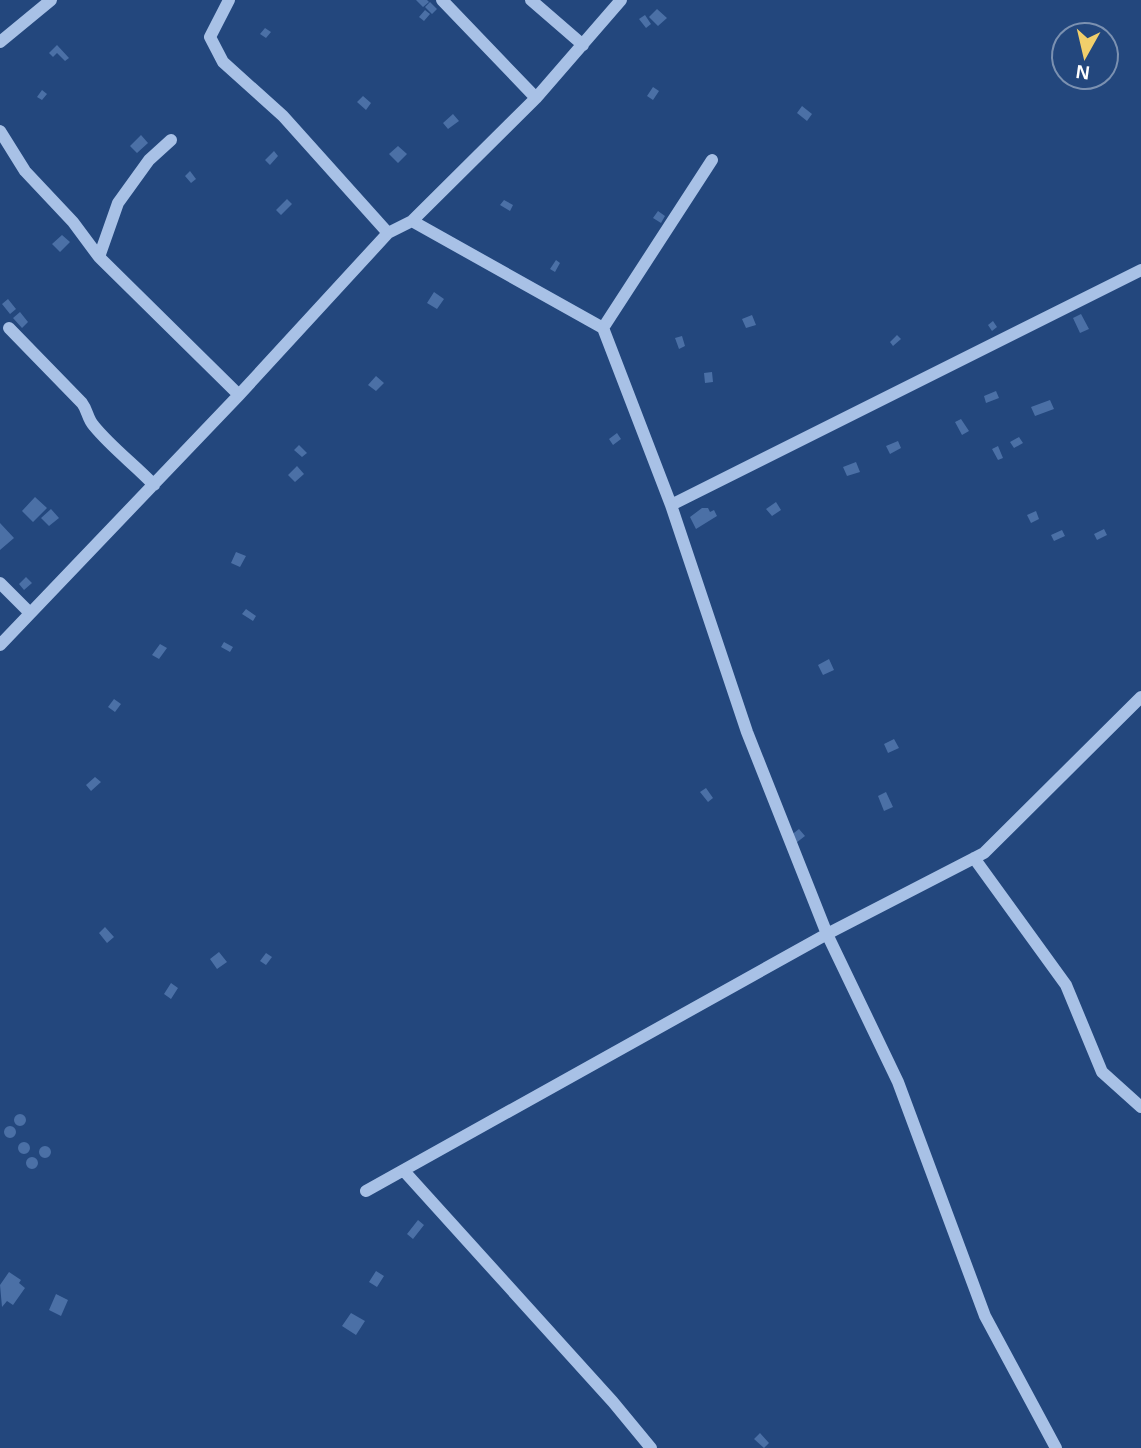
<svg xmlns="http://www.w3.org/2000/svg" width="1141" height="1448" viewBox="0 0 1141 1448" font-family="Arial,sans-serif">
	<style>
		.building { fill: #4b70a6 }
		.lines { fill: none; stroke-linecap: round; stroke-linejoin: round }
		.minor { stroke: #a8c1e6; stroke-width: 12 }
	</style>
	<rect width="100%" height="100%" fill="#23477d"/>
	<path class="building" d="M416 0H427L429 2 423 7Z
		M430 2 437 9 432 14 425 7Z
		M657 9 667 18 658 26 649 17Z
		M425 10 430 14 424 21 419 17Z
		M645 15 651 24 646 28 639 19Z
		M265 28 271 32 266 38 260 34Z
		M57 45 69 58 65 61 57 53 53 57 49 53Z
		M653 87 659 91 653 100 647 96Z
		M42 90 47 94 42 100 37 97Z
		M363 96 371 103 366 110 357 102Z
		M802 106 812 114 807 121 797 113Z
		M453 114 459 121 448 129 443 123Z
		M141 135 148 143 137 153 130 146Z
		M398 146 407 154 398 163 389 154Z
		M274 151 278 156 270 165 265 160Z
		M190 171 196 179 191 183 185 176Z
		M287 199 292 204 281 215 276 210Z
		M504 200 513 205 510 211 500 205Z
		M658 211 665 216 661 223 653 218Z
		M62 235 70 242 60 252 52 244Z
		M556 260 560 263 555 272 550 269Z
		M434 292 444 299 437 309 427 303Z
		M8 299 16 309 10 314 2 304Z
		M20 312 28 322 22 328 13 318Z
		M1081 314 1089 329 1080 333 1073 318Z
		M752 315 756 325 746 328 742 319Z
		M993 321 997 327 992 331 988 325Z
		M897 335 901 339 893 346 890 342Z
		M682 336 685 346 679 349 675 338Z
		M712 372 713 382 705 383 704 373Z
		M376 376 384 383 376 391 368 385Z
		M996 391 999 398 986 403 984 396Z
		M1050 400 1054 409 1035 416 1031 407Z
		M961 419 969 431 962 435 955 422Z
		M617 433 621 439 613 445 609 439Z
		M1019 437 1023 443 1014 448 1010 442Z
		M898 441 901 448 890 454 886 446Z
		M299 445 307 453 302 457 294 450Z
		M998 446 1003 458 998 460 992 449Z
		M856 462 860 472 847 476 843 467Z
		M297 466 304 474 295 482 288 475Z
		M35 497 47 508 33 522 22 511Z
		M776 502 781 510 772 516 766 509Z
		M702 508H708L710 512 714 510 717 516 696 529 690 517Z
		M51 509 59 518 49 526 41 518Z
		M1036 511 1039 519 1031 523 1027 515Z
		M0 523 14 538 0 550Z
		M1104 529 1107 535 1097 540 1094 534Z
		M1062 530 1065 536 1054 541 1051 535Z
		M236 552 246 556 240 567 231 563Z
		M26 577 32 583 24 590 19 584Z
		M246 609 256 616 253 621 242 614Z
		M224 642 233 647 230 652 221 647Z
		M160 644 167 648 159 659 152 655Z
		M829 659 834 670 823 675 818 665Z
		M114 699 121 704 115 712 108 707Z
		M894 739 899 748 888 753 884 744Z
		M95 777 101 782 91 791 86 785Z
		M706 788 713 798 708 802 700 792Z
		M886 792 893 807 884 811 878 796Z
		M799 829 805 836 796 843 790 836Z
		M105 927 114 937 107 943 99 933Z
		M219 952 227 962 217 969 210 959Z
		M266 953 272 957 266 965 260 961Z
		M171 983 178 988 171 999 164 994Z
		M14 1120a6 6 0 1 1 12 0a6 6 0 1 1-12 0Z
		M4 1132a6 6 0 1 1 12 0a6 6 0 1 1-12 0Z
		M18 1148a6 6 0 1 1 12 0a6 6 0 1 1-12 0Z
		M39 1152a6 6 0 1 1 12 0a6 6 0 1 1-12 0Z
		M26 1163a6 6 0 1 1 12 0a6 6 0 1 1-12 0Z
		M418 1220 424 1225 413 1239 407 1234Z
		M376 1271 384 1276 377 1287 369 1282Z
		M9 1272 21 1280 19 1283 25 1288 13 1305 7 1301 2 1307 0 1285Z
		M56 1294 68 1300 61 1316 49 1310Z
		M351 1313 365 1321 356 1335 342 1326Z
		M760 1433 769 1443 764 1448 754 1439Z"/>
	<g class="lines">
		<path class="minor" d="M229 0 210 37 223 62 283 116 388 233
			M442 0 536 98
			M531 0 583 45
			M0 42 51 0
			M0 131 25 171 73 222 99 257 239 395
			M412 221 603 328 671 505 747 732 827 934 898 1082 985 1316 1056 1448
			M99 257 118 203 149 160 171 140
			M9 328 82 403C88 411 87 418 94 426 112 448 134 464 154 485
			M603 328 712 160
			M671 505 1141 270
			M0 583 30 613
			M0 645 239 395 388 233 412 221 536 98 621 0
			M974 858 1066 985 1102 1072 1141 1107
			M404 1171 613 1402 651 1448
			M366 1191 827 934 984 853 1141 697"/>
	</g>
	<g transform="translate(1085 56) rotate(188)"><circle r="33" fill="#23477d" stroke="#7b91b1" stroke-width="2"/>
	<path d="M0-5L12 26L0 18L-12 26Z" fill="#f1cf6b"/>
	<text y="-10" font-size="19" font-weight="bold" text-anchor="middle" fill="#ffffff">N</text>
	</g>
</svg>
